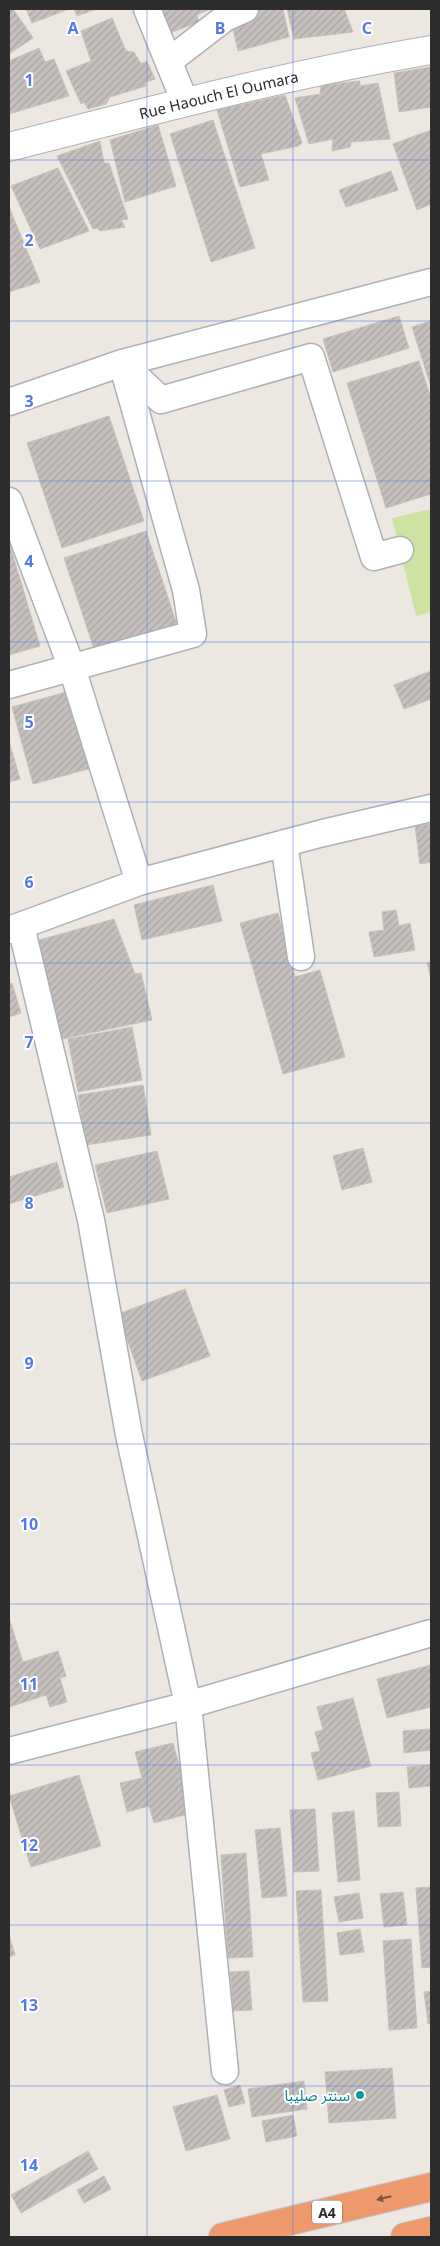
<svg xmlns="http://www.w3.org/2000/svg" width="440" height="2246" viewBox="0 0 440 2246" font-family="'Noto Sans','Noto Sans Arabic',sans-serif">
	<style>
		.pitch { fill: #cce3a1 }
		.building { fill: url(#building-hatch); stroke: #c8c2ba }
		.lines { fill: none; stroke-linecap: round; stroke-linejoin: round }
		.street-casing { stroke: #adb0b7; stroke-width: 29 }
		.secondary-casing { stroke: #adb0b7; stroke-width: 30 }
		.highway-casing { stroke: #c4c4c4; stroke-width: 30 }
		.street { stroke: #fff; stroke-width: 26 }
		.secondary { stroke: #fff; stroke-width: 28 }
		.highway { stroke: #ed996b; stroke-width: 28 }
		.oneway { fill: #7a5846 }
		.grid { fill: none; stroke: #537ae7; stroke-width: 1; stroke-opacity: 0.55 }
		.culture-dot { fill: #0f9aa8; stroke: #fff; stroke-width: 2 }
		.labels { text-anchor: middle; dominant-baseline: central; stroke-width: 4; stroke-linejoin: round; paint-order: stroke }
		.shield { fill: #fff; stroke: #6c6c6c; stroke-width: 1 }
		.shield-label { font-size: 14px; font-weight: bold; fill: #2d2d2d }
		.street-label { font-size: 15px; fill: #2d2d2d; stroke: #fff }
		.culture-label { font-size: 15px; fill: #0d838f; stroke: #fff; text-anchor: end }
		.grid-label { font-size: 16px; text-anchor: middle; font-weight: bold; fill: #537ae7; stroke: #fff; stroke-width: 4; stroke-linejoin: round; paint-order: stroke }
	</style>
	<defs>
		<pattern id="building-hatch" width="6" height="6" patternUnits="userSpaceOnUse" patternTransform="scale(1.25)"><rect width="6" height="6" fill="#c5c0bd"/><path d="M-1 1l2-2M0 6l6-6M5 7l2-2" fill="none" stroke="#aaa5a3"/></pattern>
	</defs>
	<rect width="100%" height="100%" fill="#ece7e1"/>
	<path class="pitch" d="M431 509V612L416 616 392 518Z"/>
	<path class="building" d="M9 9H13L33 38 9 54Z
		M26 9H69L32 23Z
		M74 9H97L77 16Z
		M155 9H210L197 15 199 22 167 34Z
		M259 9H283L289 37 238 51 231 20Z
		M287 9H344L353 32 294 39Z
		M112 18 126 51 134 52 141 64 147 61 155 79 146 82V86L110 97 106 104 88 109 84 102 81 104 66 71 91 61 81 31Z
		M39 48 45 62 54 59 69 96 9 114V61Z
		M431 67V107L399 112 394 73Z
		M360 81V86L378 83 390 139 351 142 350 147 332 151 333 139 309 144 295 98 320 94 321 85Z
		M285 95 302 143 298 146 261 154 269 180 240 187 217 110Z
		M213 120 255 248 211 262 170 134Z
		M158 125 176 186 125 202 110 140Z
		M431 130V204L417 210 393 144Z
		M100 141 104 163H109L128 219 121 220 125 227 100 231 97 228 93 229 57 156Z
		M58 168 89 231 40 249 11 186Z
		M391 171 398 190 346 207 339 190Z
		M9 207 40 282 9 292Z
		M399 316 409 348 333 372 323 339Z
		M431 321V387L412 327Z
		M419 361 431 398V494L386 508 347 383Z
		M109 416 144 521 62 548 27 443Z
		M146 531 178 628 96 655 64 558Z
		M9 542 40 646 9 655Z
		M431 671V699L404 709 394 685Z
		M70 691 92 768 33 784 12 707Z
		M9 741 20 779 9 782Z
		M431 824V862L420 864 415 826Z
		M213 885 222 921 142 940 134 905Z
		M396 910 399 926 410 923 415 950 374 957 369 932 384 930 382 912Z
		M278 913 295 977 320 970 345 1057 283 1074 240 923Z
		M114 919 135 974 141 973 152 1020 57 1040 36 941Z
		M431 962V978L427 963Z
		M12 983 21 1013 9 1017V984Z
		M132 1027 142 1080 78 1092 68 1039Z
		M143 1085 151 1135 86 1145 78 1095Z
		M363 1148 372 1182 342 1190 333 1156Z
		M157 1151 169 1199 107 1213 95 1165Z
		M57 1162 64 1187 9 1204V1177Z
		M185 1289 210 1356 142 1381 118 1314Z
		M10 1621 23 1662 58 1651 66 1676 60 1678 67 1702 50 1707 46 1695 9 1707Z
		M431 1665V1707L387 1718 377 1679Z
		M353 1698 371 1766 318 1780 311 1753 320 1751 315 1732 323 1730 317 1707Z
		M430 1729 431 1750 404 1753 403 1731Z
		M173 1743 192 1813 154 1823 149 1806 127 1812 120 1783 142 1778 135 1752Z
		M431 1765V1786L409 1788 407 1767Z
		M79 1775 101 1846 31 1867 9 1796Z
		M399 1792 401 1826 378 1827 376 1793Z
		M315 1809 319 1871 294 1872 290 1810Z
		M354 1811 360 1880 338 1882 332 1813Z
		M280 1828 287 1896 262 1898 255 1830Z
		M246 1853 253 1957 228 1958 221 1855Z
		M431 1887V1967L422 1968 416 1888Z
		M321 1890 328 2001 303 2002 296 1891Z
		M403 1892 407 1925 384 1927 380 1894Z
		M359 1893 363 1918 339 1922 334 1897Z
		M360 1929 364 1952 340 1955 337 1933Z
		M9 1935 15 1955 9 1957Z
		M411 1939 417 2028 389 2030 383 1941Z
		M249 1971 252 2010 233 2011 230 1972Z
		M431 1991V2023L428 2024 424 1992Z
		M392 2068 396 2118 329 2123 325 2072Z
		M304 2081 307 2109 252 2117 248 2089Z
		M240 2085 245 2103 229 2107 224 2090Z
		M217 2095 230 2139 186 2151 173 2107Z
		M293 2115 297 2136 266 2142 262 2121Z
		M88 2151 98 2169 21 2213 11 2195Z
		M104 2176 111 2189 84 2203 77 2190Z"/>
	<g class="lines">
		<g class="street-casing">
			<path id="street" d="M147 9 185 102
				M169 61 225 18 245 9
				M123 364 161 400 311 357 374 557 400 550
				M9 402 122 363 431 282
				M9 501 72 668 139 882
				M9 685 193 634 186 590 122 363
				M284 843 301 957
				M21 926 91 1220 129 1435 188 1705 225 2071
				M9 930 139 882 323 833 431 808
				M9 1751 188 1705 431 1633"/>
		</g>
		<g class="secondary-casing">
			<g id="secondary">
				<path id="s1" d="M9 147C149 111 289 74 431 50"/>
			</g>
		</g>
		<g class="highway-casing">
			<path id="highway" d="M223 2237 431 2187
				M405 2237 431 2231"/>
		</g>
		<use href="#street" class="street"/>
		<use href="#secondary" class="secondary"/>
		<use href="#highway" class="highway"/>
	</g>
	<defs><path id="oneway-solid" d="M-6-.8H1V-3.2L6.5 0L1 3.2V.8H-6Z" transform="scale(1.25)"/></defs>
	<use class="oneway" href="#oneway-solid" transform="translate(384 2198) rotate(166)"/>
	<path class="grid" d="M147 9V2237M293 9V2237M9 160H431M9 321H431M9 481H431M9 642H431M9 802H431M9 963H431M9 1123H431M9 1283H431M9 1444H431M9 1604H431M9 1765H431M9 1925H431M9 2086H431"/>
	<circle class="culture-dot" cx="360" cy="2095" r="5"/>
	<g class="labels">
		<rect class="shield" x="312" y="2200.5" width="30" height="23" rx="4"/>
		<g class="shield-label">
			<text x="327" y="2212">A4</text>
		</g>
		<g class="street-label">
			<text stroke="none"><textPath href="#s1" startOffset="216">Rue Haouch El Oumara</textPath></text>
		</g>
		<g class="culture-label">
			<text x="350" y="2095">سنتر صليبا</text>
		</g>
	</g>
	<g class="grid-label">
		<text x="73" y="34">A</text>
		<text x="220" y="34">B</text>
		<text x="367" y="34">C</text>
		<text x="29" y="86">1</text>
		<text x="29" y="246">2</text>
		<text x="29" y="407">3</text>
		<text x="29" y="567">4</text>
		<text x="29" y="728">5</text>
		<text x="29" y="888">6</text>
		<text x="29" y="1048">7</text>
		<text x="29" y="1209">8</text>
		<text x="29" y="1369">9</text>
		<text x="29" y="1530">10</text>
		<text x="29" y="1690">11</text>
		<text x="29" y="1851">12</text>
		<text x="29" y="2011">13</text>
		<text x="29" y="2171">14</text>
	</g>
	<rect width="440" height="2246" fill="none" stroke="#2d2d2d" stroke-width="20"/>
</svg>
